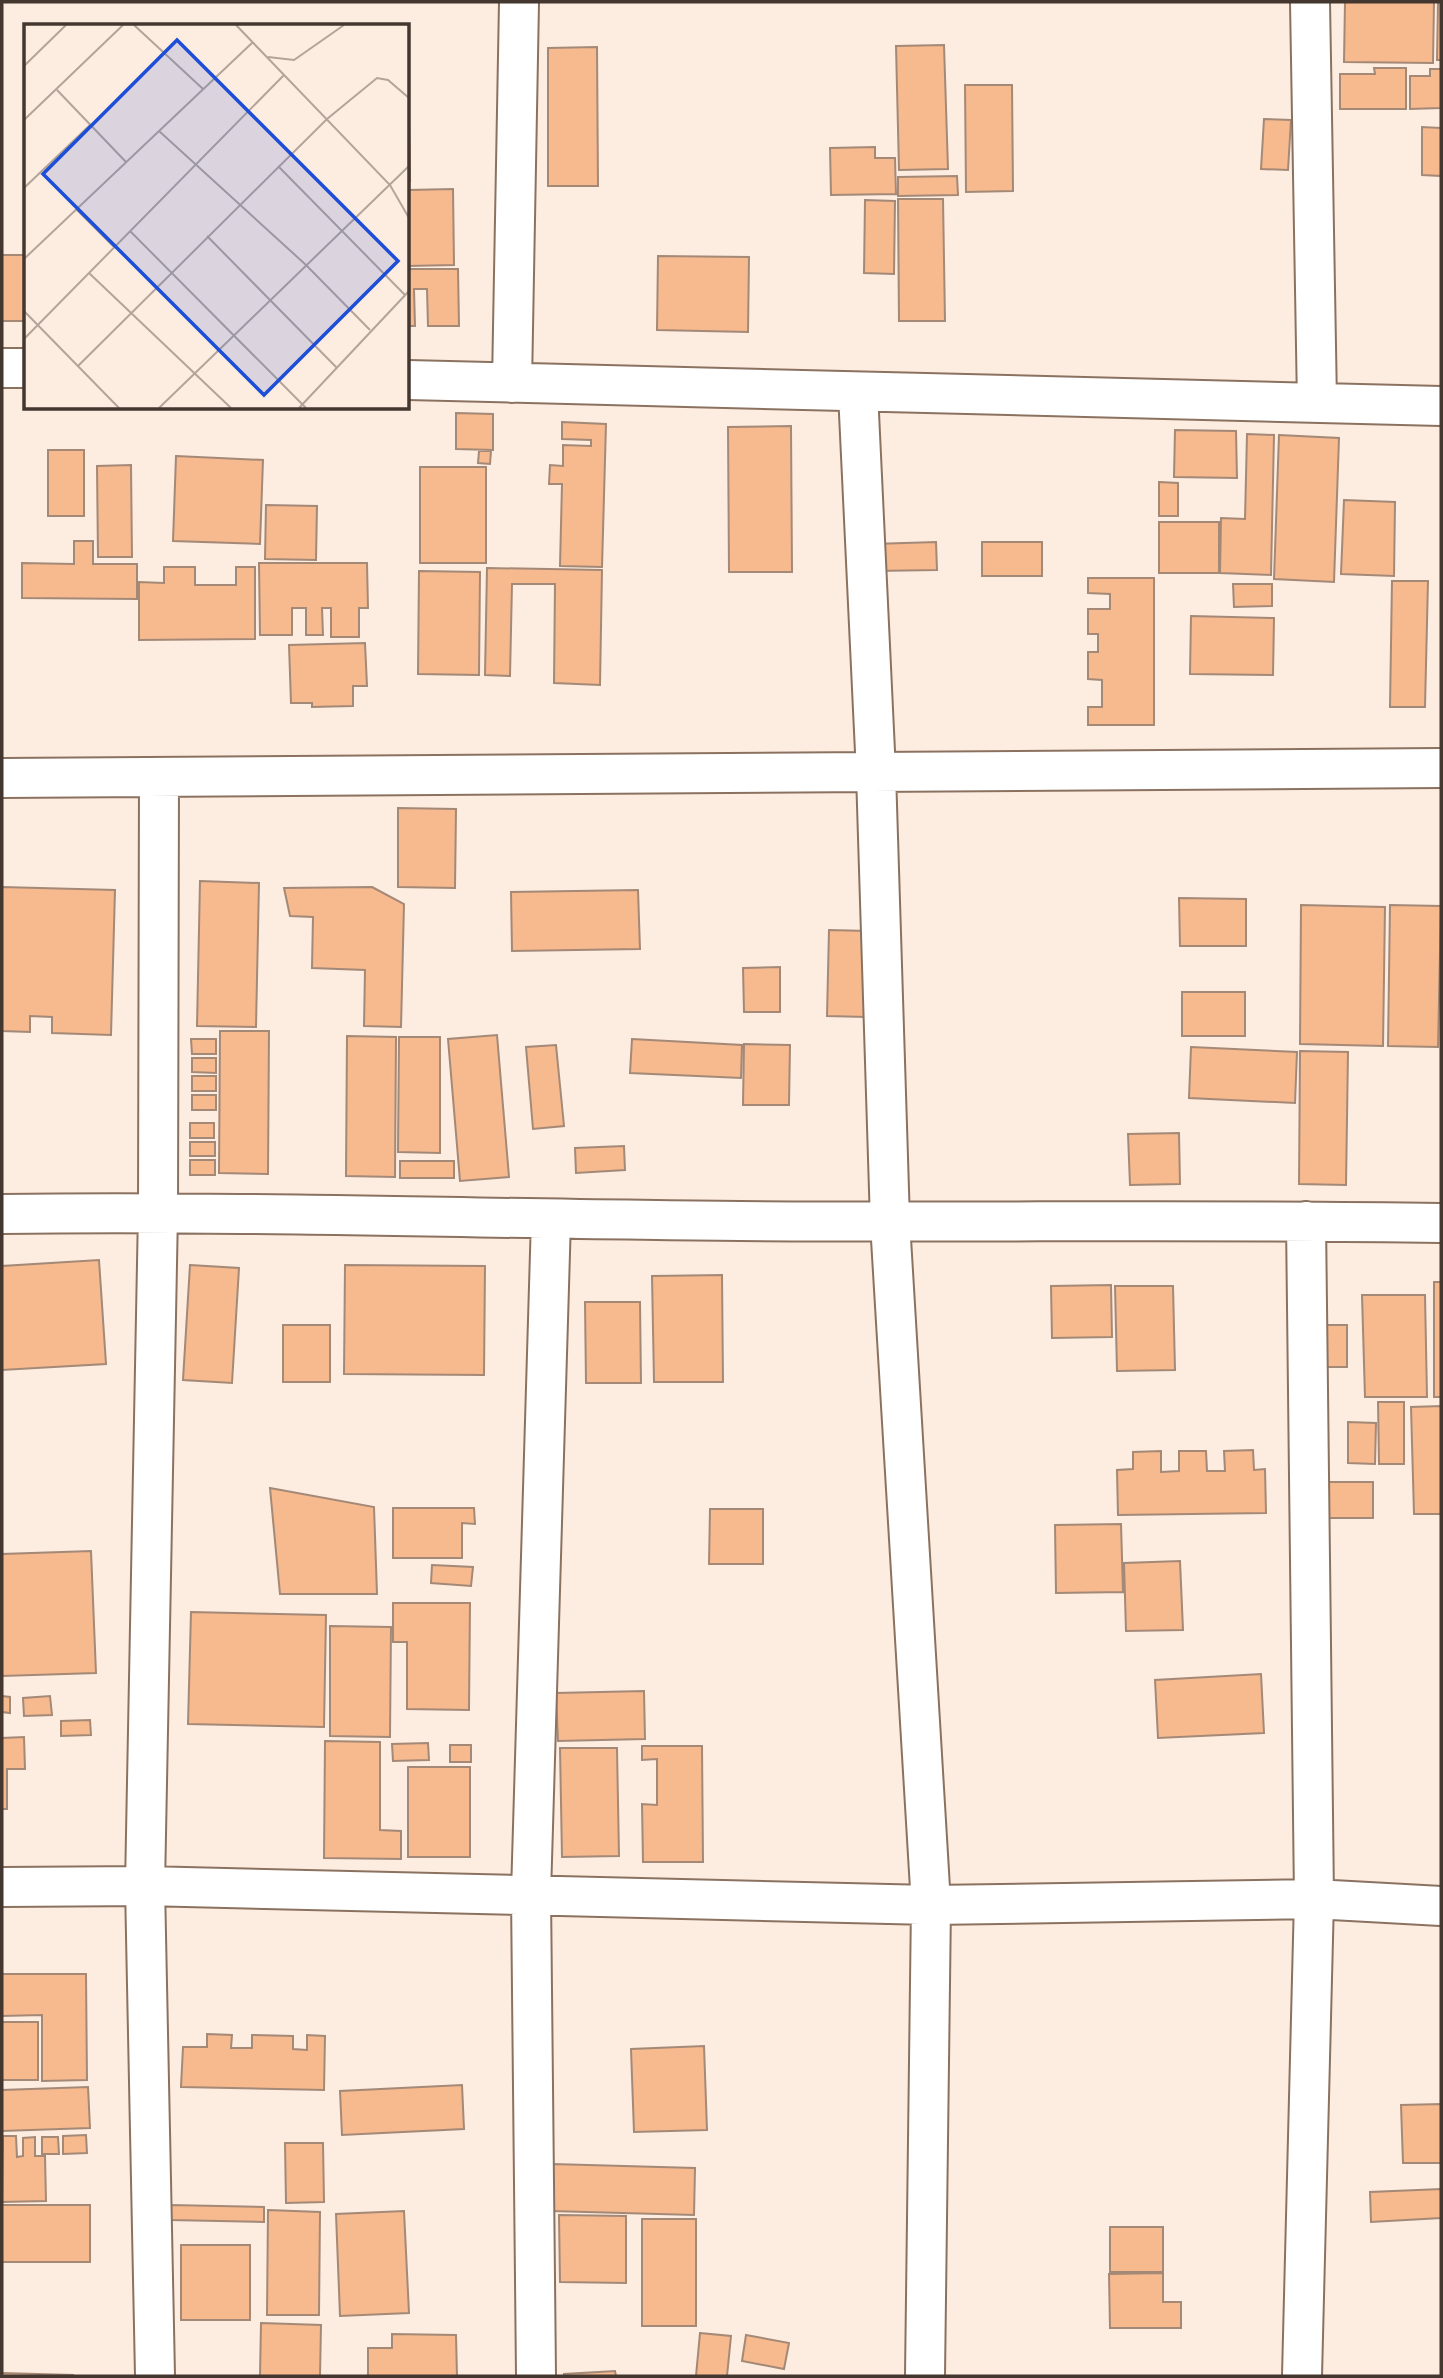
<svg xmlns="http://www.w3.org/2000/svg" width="1443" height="2378" viewBox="0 0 1443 2378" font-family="'Public Sans',sans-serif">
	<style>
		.building { fill: #f7b98e; stroke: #a48977; stroke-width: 2 }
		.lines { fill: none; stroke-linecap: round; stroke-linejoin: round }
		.minor-casing { stroke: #8b7260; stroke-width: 42 }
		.minor { stroke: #fff; stroke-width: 38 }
		.inset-road { fill: none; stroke: #b3a49a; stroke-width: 2 }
		.view { fill: #1d4ed8; fill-opacity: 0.15; stroke: #1d4ed8; stroke-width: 3.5 }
		.inset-edge { fill: none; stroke: #433730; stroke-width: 3.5 }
	</style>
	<rect width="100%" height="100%" fill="#fdece0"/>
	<path class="building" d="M1345 2H1434L1433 63 1344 62Z
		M1438 2H1441V60H1437Z
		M944 45 948 169 899 170 896 46Z
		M597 47 598 186H548V48Z
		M1374 68H1406V109H1340V74H1375Z
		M1430 69H1441V108L1410 109V76H1430Z
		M408 72 410 181H408Z
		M965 85H1012L1013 191 966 192Z
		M1441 112V225V176L1422 175V127L1441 128Z
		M1264 119 1291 120 1288 170 1261 169Z
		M875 147V158H895L896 194 831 195 830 148Z
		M957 176 958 195 898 196V177Z
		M453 189 454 265 408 266V190Z
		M898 199H943L945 321H899Z
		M865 200 895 201 894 274 864 273Z
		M2 255H26V321H2Z
		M658 256 749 257 748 332 657 330Z
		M408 269H458L459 326H428L427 289H414L415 326H408Z
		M456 413 493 414V450L456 449Z
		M562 422 606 424 602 567 560 566 562 484H549L550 465 563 466V445L591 446V440L562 439Z
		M791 426 792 572H729L728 427Z
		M1175 430 1236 431 1237 478 1174 477Z
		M1247 434 1274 435 1271 575 1220 573 1221 518 1245 519Z
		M1279 435 1339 438 1334 582 1274 579Z
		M48 450H84V516H48Z
		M479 451H491L490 464 478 463Z
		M176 456 263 460 260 544 173 541Z
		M131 465 132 557H98L97 466Z
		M420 467H486V563H420Z
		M1159 482 1178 483V516H1159Z
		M1344 500 1395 502 1394 576 1341 574Z
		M266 505 317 506 316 560 265 559Z
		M1159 522H1219V573H1159Z
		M74 541H93V564H137V599L22 598V563L74 564Z
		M936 542 937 570 874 571 873 544Z
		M982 542H1042V576H982Z
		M259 563H367L368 608H359V637H331V608H322L323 635H306V608H292V635H260Z
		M164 567H195V585H236V567H255V639L139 640V582L164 583Z
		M487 568 602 570 600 685 554 683 555 584H512L510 676 485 675Z
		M419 571 480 572 479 675 418 674Z
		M1088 578H1154V725H1088V707H1102V680L1088 679V652H1098V634H1088V609H1110V594L1088 593Z
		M1392 581H1428L1425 707H1390Z
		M1233 584H1272V606L1234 607Z
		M1191 616 1274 618 1273 675 1190 674Z
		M365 643 367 686H353V706L312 707V703H291L289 645Z
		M398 808 456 809 455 888 398 887Z
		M200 881 259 883 256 1027 197 1026Z
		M2 887 115 890 111 1035 52 1033V1017L30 1016V1032L2 1031Z
		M372 887 404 904 401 1027 364 1026 365 970 312 968 313 917 290 916 284 888Z
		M638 890 640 949 512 951 511 892Z
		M1179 898 1246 899V946H1180Z
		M1301 905 1385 907 1383 1046 1300 1044Z
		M1390 905 1441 906 1438 1047 1388 1046Z
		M829 930 868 931 866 1017 827 1016Z
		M780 967V1012H744L743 968Z
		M1182 992H1245V1036H1182Z
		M220 1031H269L268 1174 219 1173Z
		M497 1035 509 1177 460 1181 448 1039Z
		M347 1036 396 1037 395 1177 346 1176Z
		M399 1037H440V1153L398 1152Z
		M191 1039H216V1054H192Z
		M632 1039 742 1045 741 1078 630 1073Z
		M744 1044 790 1045 789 1105H743Z
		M556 1045 564 1126 533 1129 526 1047Z
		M1191 1047 1297 1052 1295 1103 1189 1098Z
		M1300 1051 1348 1052 1346 1185 1299 1184Z
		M192 1058H216V1073L192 1072Z
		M192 1076H216V1091H192Z
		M192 1095H216V1110H192Z
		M190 1123H214V1138H190Z
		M1179 1133 1180 1184 1130 1185 1128 1134Z
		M190 1142H215V1156H190Z
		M624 1146 625 1170 576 1173 575 1148Z
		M190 1160H215V1175H190Z
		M400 1161H454V1178H400Z
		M99 1260 106 1364 2 1370V1266Z
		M190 1265 239 1268 232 1383 183 1380Z
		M345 1265 485 1266 484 1375 344 1374Z
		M722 1275 723 1382H654L652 1276Z
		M1434 1282H1441V1397H1434Z
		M1111 1285 1112 1337 1052 1338 1051 1286Z
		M1115 1286H1173L1175 1370 1117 1371Z
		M1362 1295H1425L1427 1397H1365Z
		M585 1302H640L641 1383H586Z
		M283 1325H330V1382H283Z
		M1322 1325H1347V1367H1321Z
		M1378 1402H1404V1464H1379Z
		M1441 1406V1514H1414L1411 1407Z
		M1348 1422 1376 1423 1375 1464 1348 1463Z
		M1253 1450 1254 1470 1265 1469 1266 1513 1118 1515 1117 1470 1133 1469V1452L1161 1451V1472L1179 1471V1451H1206L1207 1471H1225L1224 1451Z
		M1322 1482H1373V1518H1323Z
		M270 1488 374 1507 377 1594H280Z
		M393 1508H474L475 1524 462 1523V1558H393Z
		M710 1509H763V1564H709Z
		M1121 1524 1123 1592 1056 1593 1055 1525Z
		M91 1551 96 1673 2 1676V1554Z
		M1180 1561 1183 1630 1126 1631 1124 1563Z
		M432 1565 473 1567 471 1586 431 1583Z
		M393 1603H470L469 1710 407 1709V1642H393Z
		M191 1612 326 1615 324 1727 188 1724Z
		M330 1626 391 1627 390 1737 330 1736Z
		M1261 1674 1264 1733 1158 1738 1155 1680Z
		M644 1691 645 1739 558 1741 556 1693Z
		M2 1696 10 1697V1713L2 1712Z
		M50 1696 52 1715 24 1716 23 1698Z
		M90 1720 91 1735 61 1736V1721Z
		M24 1737 25 1769H7V1809H2V1738Z
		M325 1741 380 1742V1830L401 1831V1859L324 1858Z
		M428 1743 429 1760 393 1761 392 1744Z
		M450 1745H471V1762H450Z
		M642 1746H702L703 1862H643L642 1804 657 1805V1759L642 1760Z
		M560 1748H617L619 1856 562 1857Z
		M408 1767H470V1857H408Z
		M2 1974H86L87 2080 42 2081V2015L2 2016Z
		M2 2022H38V2080H2Z
		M207 2034 232 2035 231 2048H252V2035L293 2036V2049L307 2050V2035L325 2036 324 2090 181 2087 183 2047H207Z
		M704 2046 707 2130 634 2132 631 2049Z
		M462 2085 464 2129 342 2135 340 2091Z
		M88 2087 90 2128 2 2131V2090Z
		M1441 2104V2163H1403L1401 2105Z
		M86 2135 87 2153 63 2154V2136Z
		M3 2136H16L17 2157 23 2156V2138L35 2137V2156H45L46 2201 2 2202Z
		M42 2137H58L59 2154H42Z
		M285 2143H323L324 2202 286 2203Z
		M552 2164 695 2168 694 2215 551 2211Z
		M1441 2189V2218L1371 2222 1370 2192Z
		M2 2205H90V2262H2Z
		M170 2205 264 2207V2222L170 2220Z
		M268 2210 320 2212 319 2315H267Z
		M404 2211 409 2313 340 2316 336 2214Z
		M559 2215 626 2216V2283L560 2282Z
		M642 2219H696V2326H642Z
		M1110 2227H1163V2272H1110Z
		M181 2245H250V2320H181Z
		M1163 2273V2302H1181V2328H1110L1109 2274Z
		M261 2323 321 2325 320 2376H260Z
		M700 2333 731 2336 727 2376H696Z
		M392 2334 456 2335 457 2376H368V2348H392Z
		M746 2335 789 2343 784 2369 742 2361Z
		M615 2371 616 2376H564V2374Z
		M2 2373 73 2375V2376H2Z"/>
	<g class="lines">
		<g class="minor-casing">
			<path id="minor" d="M1310 2 1317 403
				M2 368H26
				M408 380 1441 406
				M512 383 519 2
				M858 392 876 773 890 1222 931 1905 925 2376
				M2 778 1441 768
				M2 1214C248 1211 494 1219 740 1221 973 1223 1207 1219 1441 1223
				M2 1887 145 1886 931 1905 1314 1899 1441 1906
				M155 2376 145 1886 158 1212 159 777
				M536 2376 531 1894 551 1219
				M1302 2376 1314 1899 1306 1221"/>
		</g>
		<use href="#minor" class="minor"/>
	</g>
	<g transform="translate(24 24)">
		<rect width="385" height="385" fill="#fdece0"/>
		<path class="inset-road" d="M110 1 179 65M212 1 366 161 385 194M244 33 270 36 320 1M0 42 42 1M33 66 102 138M0 96 99 1M135 107 282 241 346 306M254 142 381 271M0 164 66 101M52 185 90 223M106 207 282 384M183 212 313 344M0 235 229 18M65 249 207 384M0 287 95 384M0 315 260 51M54 342 303 95 353 54 364 56 385 74M135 384 385 142M275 384 385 267"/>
		<path class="view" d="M153 16 374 237 240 371 19 150Z"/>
		<rect width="385" height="385" class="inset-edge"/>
	</g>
	<rect width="1443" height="2378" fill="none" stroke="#433730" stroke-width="7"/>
</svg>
